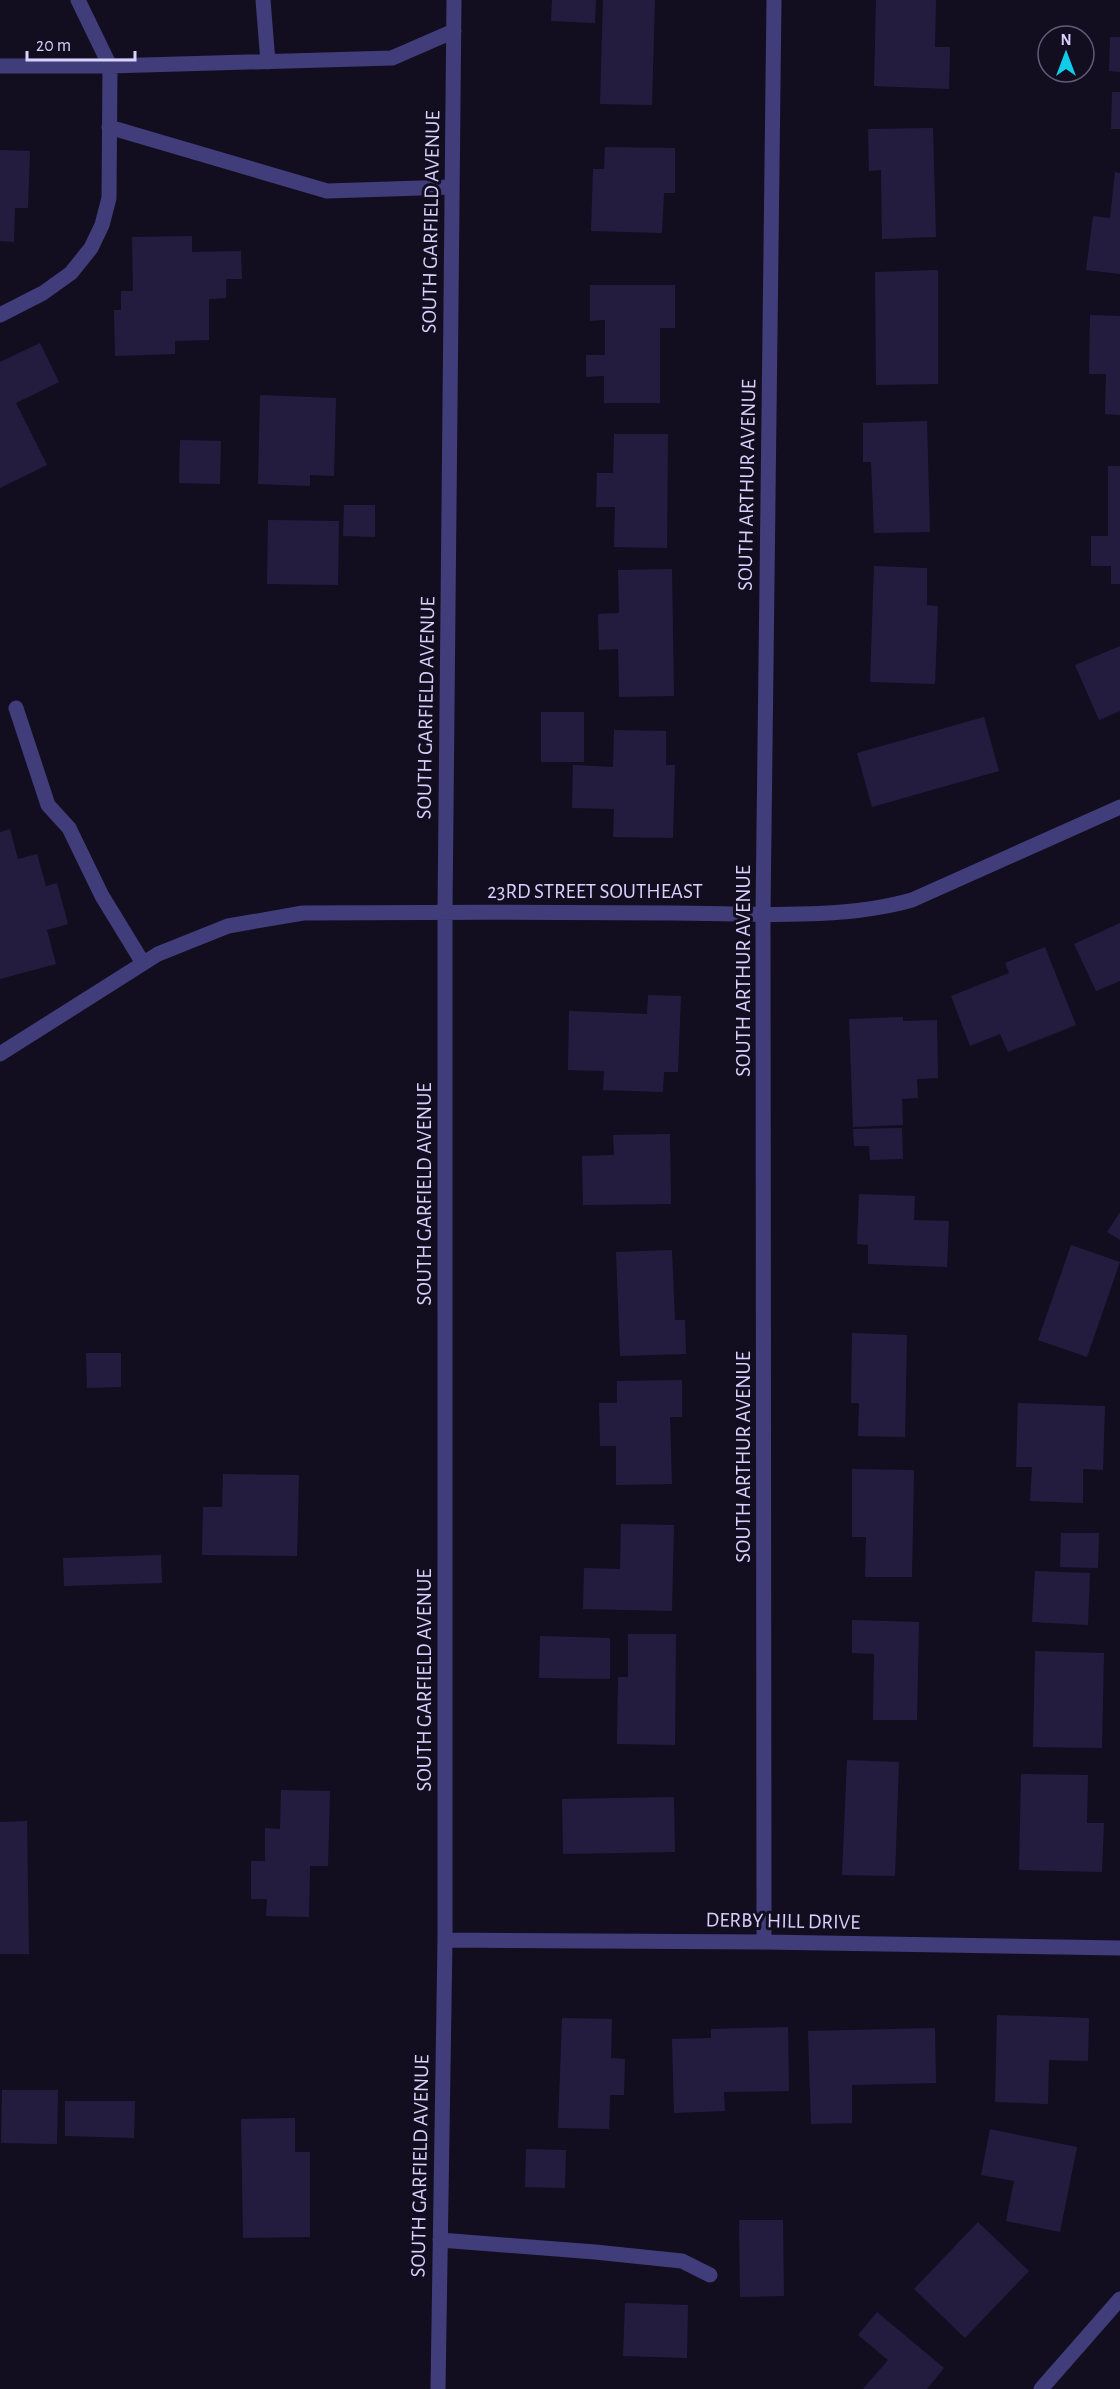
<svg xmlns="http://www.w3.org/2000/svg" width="1120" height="2389" viewBox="0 0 1120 2389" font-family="'Alegreya Sans',sans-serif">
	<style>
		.building { fill: #241c3f }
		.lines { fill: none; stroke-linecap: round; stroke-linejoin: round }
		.minor { stroke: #413d7b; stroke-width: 15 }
		.labels { text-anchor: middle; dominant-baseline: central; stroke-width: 6; stroke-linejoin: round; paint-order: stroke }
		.street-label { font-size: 21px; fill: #d7d1fc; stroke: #120e20 }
	</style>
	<rect width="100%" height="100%" fill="#120e20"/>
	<path class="building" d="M552 0H596L595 23 551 21Z
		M603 0H655L652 105 600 104Z
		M876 0H936L935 47H950L949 89 874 86Z
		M1110 37H1120V72L1109 71Z
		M1112 92H1120V129H1111Z
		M933 128 936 237 882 239 881 170 869 171 868 129Z
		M605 147 675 148V193H664L662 233 591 231 593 169H604Z
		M0 150 30 151 28 208H15L14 242 0 241Z
		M1115 172 1120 173V274L1086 270 1093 216 1110 218Z
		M192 236V252L241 251 242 279H226V298L209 299V340L175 341V354L115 356 114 310H121V291H133L132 237Z
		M938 270V384L876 385 875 272Z
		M590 285H675V328H660V403H604V376L586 377V355H605V320L590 321Z
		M1090 315 1120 316V415L1105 414 1106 374H1089Z
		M40 343 59 382 16 403 47 465 0 488V362Z
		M260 395 336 398 334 476 310 475V486L258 484Z
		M927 421 930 532 874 533 871 462H863V423Z
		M614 434H668L667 548 614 547 615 507H596L597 473H613Z
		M180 440 221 441 220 484 179 483Z
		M1108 466H1120V584H1111V566H1091V536H1108Z
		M344 505H375V537L343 536Z
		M268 520 339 521 338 585 267 584Z
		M874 566 927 568V605L938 606 935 684 870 682Z
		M672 569 674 696 619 697 618 649 599 650 598 614 619 613 618 570Z
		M1120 646V711L1099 720 1075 665Z
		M541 712H584V762H541Z
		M984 717 999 771 872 807 857 753Z
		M614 730 666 731V765H675L673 838 613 837 614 809 572 808 573 765 613 767Z
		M10 829 18 859 37 854 46 886 57 883 68 924 47 930 56 964 0 979V832Z
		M1120 923V981L1096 991 1074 944Z
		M1045 947 1076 1025 1008 1052 1000 1034 970 1046 951 996 1009 973 1005 963Z
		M648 995 681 996 678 1072H664L663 1092 603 1090 604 1071 568 1070 569 1011 647 1014Z
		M903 1017V1021L937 1020 938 1078 917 1079 918 1098 902 1099 903 1125 853 1127 849 1019Z
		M902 1128 903 1159 870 1160 869 1146H854L853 1129Z
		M670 1134 671 1204 583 1205 582 1156 614 1155 613 1135Z
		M859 1194 915 1196 914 1220 949 1221 947 1267 868 1264V1245L857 1244Z
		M1120 1212V1240L1107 1232Z
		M1071 1245 1120 1262 1087 1357 1038 1340Z
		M672 1250 675 1320H685L686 1354 620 1356 616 1252Z
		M852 1333 907 1335 905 1437 858 1436 859 1403H851Z
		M86 1353H121V1387L87 1388Z
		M682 1380V1417H670L672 1484 616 1485V1446H600L599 1403H617V1381Z
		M1018 1403 1105 1406 1103 1470 1083 1469V1503L1030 1501 1032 1467H1016Z
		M852 1469 914 1470 912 1577H865L866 1537H852Z
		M223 1474 299 1475 297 1556 202 1555 203 1507H222Z
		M621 1524 674 1525 672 1611 583 1609 584 1568 620 1569Z
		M1061 1533H1099L1098 1568 1060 1567Z
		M161 1555 162 1583 64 1586 63 1558Z
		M1035 1571 1090 1573 1088 1625 1032 1622Z
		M852 1620 919 1622 917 1720H873L874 1654 852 1653Z
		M628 1634H676L675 1745 617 1744 618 1677H628Z
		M540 1636 610 1638V1679L539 1678Z
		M1035 1651 1104 1653 1102 1748 1033 1747Z
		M847 1760 899 1762 895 1876 842 1875Z
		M1021 1774 1088 1775 1087 1823H1104L1102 1872 1019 1870Z
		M281 1790 330 1791 328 1866H310L309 1917 266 1916 267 1899H251V1861H265V1828L280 1829Z
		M674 1797 675 1852 563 1854 562 1799Z
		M27 1821 29 1954H0V1822Z
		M997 2015 1089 2018 1088 2061 1049 2060 1048 2104 995 2102Z
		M562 2018 612 2019 611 2058 625 2059 624 2095H610L609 2129 558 2128Z
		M788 2027 789 2091 724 2092 725 2111 674 2113 672 2039 711 2038V2029Z
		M935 2028 936 2083 852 2085V2123L811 2124 808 2031Z
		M2 2090H58L57 2144 1 2143Z
		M65 2101H135L134 2138 65 2136Z
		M295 2118V2152H310V2237L243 2238 241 2119Z
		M990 2129 1077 2147 1060 2232 1006 2221 1014 2181 981 2175Z
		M526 2149 566 2150 565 2188 525 2187Z
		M739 2220H783L784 2296 740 2297Z
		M978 2222 1029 2271 965 2338 914 2289Z
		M625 2303 688 2305 687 2358 623 2356Z
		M877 2312 944 2368 927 2389H863L888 2360 858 2335Z"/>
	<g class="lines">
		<path class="minor" d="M263 0 268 62
			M0 66H110L392 58 454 31
			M109 127 327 191 452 187
			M0 315 43 293 71 273 91 248 102 225 109 198 110 66 78 0
			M16 708 48 805 69 828 102 896 143 963
			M0 1054 158 954 228 926 303 913C426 912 549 912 672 913 749 913 838 921 912 900L1120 807
			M445 1940 764 1942 1120 1948
			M764 1942 763 913 774 0
			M440 2240 595 2252 682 2261 710 2275
			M438 2389 445 1940V911L454 0
			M1041 2389 1120 2299"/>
	</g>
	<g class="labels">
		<g class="street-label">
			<text transform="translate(431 222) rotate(-89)">SOUTH GARFIELD AVENUE</text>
			<text transform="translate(747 485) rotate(-89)">SOUTH ARTHUR AVENUE</text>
			<text transform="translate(426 708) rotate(-89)">SOUTH GARFIELD AVENUE</text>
			<text x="595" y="891">23RD STREET SOUTHEAST</text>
			<text transform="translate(743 971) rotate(-90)">SOUTH ARTHUR AVENUE</text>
			<text transform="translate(424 1194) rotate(-90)">SOUTH GARFIELD AVENUE</text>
			<text transform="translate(743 1457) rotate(-90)">SOUTH ARTHUR AVENUE</text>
			<text transform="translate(424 1680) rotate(-90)">SOUTH GARFIELD AVENUE</text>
			<text transform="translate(783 1921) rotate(1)">DERBY HILL DRIVE</text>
			<text transform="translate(420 2166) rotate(-89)">SOUTH GARFIELD AVENUE</text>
		</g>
	</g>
	<g transform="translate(1066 54)"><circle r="28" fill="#120e20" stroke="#615c78" stroke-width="1.5"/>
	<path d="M0-4.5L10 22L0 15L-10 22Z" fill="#11cce8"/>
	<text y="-9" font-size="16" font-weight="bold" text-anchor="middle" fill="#d7d1fc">N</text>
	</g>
	<path d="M27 51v9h108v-9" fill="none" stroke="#d7d1fc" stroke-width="3"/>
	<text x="36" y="51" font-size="18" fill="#d7d1fc" stroke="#120e20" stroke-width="4.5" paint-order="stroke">20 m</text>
</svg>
